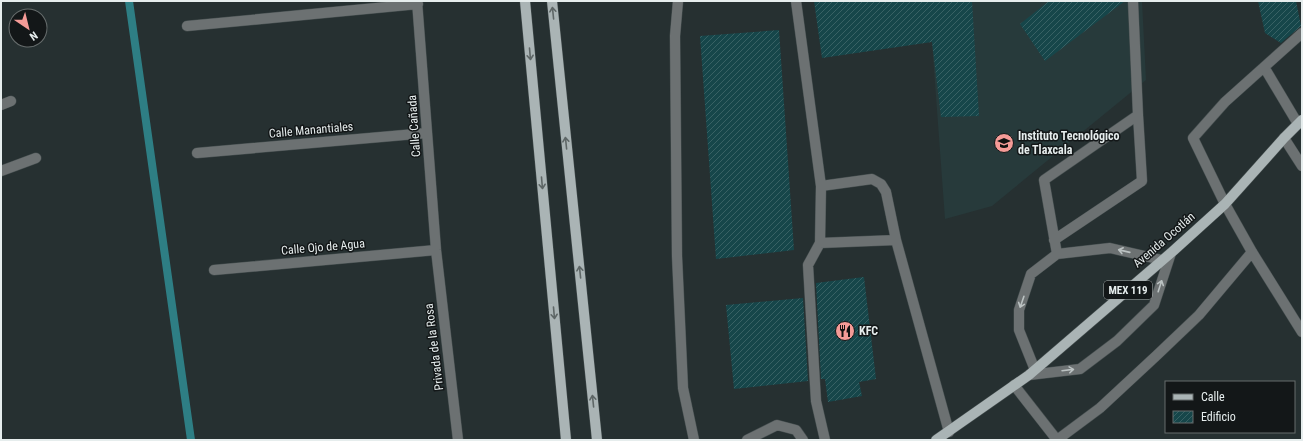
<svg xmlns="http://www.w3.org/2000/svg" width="1303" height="441" viewBox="0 0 1303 441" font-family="'Roboto Condensed',sans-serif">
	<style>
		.built { fill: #273a3b }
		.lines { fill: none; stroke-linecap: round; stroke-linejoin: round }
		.stream { stroke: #2e7e84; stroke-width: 8 }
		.building { fill: url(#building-hatch) }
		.minor-casing { stroke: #454e4f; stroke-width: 11 }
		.major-casing { stroke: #454e4f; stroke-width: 11 }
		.minor { stroke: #6c7172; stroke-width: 10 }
		.major { stroke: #aab4b5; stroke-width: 10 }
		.oneway { stroke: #5e6666 }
		.oneway2 { stroke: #bbc2c2 }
		.labels { text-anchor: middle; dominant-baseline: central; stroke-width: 3; stroke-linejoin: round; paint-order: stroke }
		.shield { fill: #131718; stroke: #a7adad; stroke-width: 1 }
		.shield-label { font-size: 11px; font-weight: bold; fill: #e6eded }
		.street-label { font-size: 12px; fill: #e6eded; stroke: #131718 }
		.poi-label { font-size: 12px; font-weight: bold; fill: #e6eded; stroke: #131718; text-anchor: start }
	</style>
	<defs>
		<pattern id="building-hatch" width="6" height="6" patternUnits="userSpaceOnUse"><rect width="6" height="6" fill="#16464a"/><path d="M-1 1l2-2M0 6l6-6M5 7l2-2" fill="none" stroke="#386164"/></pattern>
	</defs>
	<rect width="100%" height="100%" fill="#263031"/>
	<path class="built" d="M929 1H1142L1146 80 992 206 945 219Z"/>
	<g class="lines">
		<path class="stream" d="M129 1 191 440"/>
	</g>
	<path class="building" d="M814 1H972L979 116 941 117 932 42 822 58Z
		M1049 1H1125L1045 61 1020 24Z
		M1258 1H1296L1301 26 1281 43 1265 33Z
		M779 30 794 250 716 259 700 36Z
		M864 277 876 379 859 382 862 396 828 402 825 379H821L816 283Z
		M803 298 808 381 734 389 726 305Z"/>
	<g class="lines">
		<g class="minor-casing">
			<path id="minor" d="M417 1 436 250 458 440
				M678 1 675 36 677 256 683 388 694 440
				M796 1 821 186 820 243 896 240 949 432
				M1133 1 1138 115
				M187 26 418 4
				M1302 33 1225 102 1193 138 1225 204 1252 252 1302 332
				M1264 67 1298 124
				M1 105 11 101
				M1284 138 1302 166
				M197 153 427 133
				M1 171 36 158
				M821 186 872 179 881 184 886 192 896 240
				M1054 240 1142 181 1138 115 1044 180 1057 254
				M820 243 808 265 816 401 825 440
				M214 270 436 250
				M1035 370 1019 330V310L1031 274 1057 254 1110 248 1162 260
				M1029 375 1080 369 1117 341 1154 305 1171 253
				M1014 385 1057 440
				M747 440 777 425 796 430 803 440
				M1057 440 1100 408 1156 356 1199 315 1252 252"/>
		</g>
		<g class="major-casing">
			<path id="major" d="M525 1 566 440
				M552 1 597 440
				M936 440 1029 375 1172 252 1225 204 1284 138 1302 120"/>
		</g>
		<use href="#minor" class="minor"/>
		<use href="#major" class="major"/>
	</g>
	<defs><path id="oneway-shaft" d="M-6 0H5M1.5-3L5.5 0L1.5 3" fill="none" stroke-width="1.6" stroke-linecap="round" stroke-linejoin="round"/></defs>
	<g class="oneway">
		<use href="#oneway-shaft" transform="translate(553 13) rotate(-96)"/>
		<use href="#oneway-shaft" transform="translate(530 54) rotate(85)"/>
		<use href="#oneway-shaft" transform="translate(566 143) rotate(-96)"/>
		<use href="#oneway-shaft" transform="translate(542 183) rotate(85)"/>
		<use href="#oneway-shaft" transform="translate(580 272) rotate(-96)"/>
		<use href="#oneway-shaft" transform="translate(554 313) rotate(85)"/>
		<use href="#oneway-shaft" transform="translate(593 401) rotate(-96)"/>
	</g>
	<g class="oneway2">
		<use href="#oneway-shaft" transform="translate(1124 251) rotate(-167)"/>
		<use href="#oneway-shaft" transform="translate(1160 286) rotate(-72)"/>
		<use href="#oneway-shaft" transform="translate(1022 302) rotate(109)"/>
		<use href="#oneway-shaft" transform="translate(1068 370) rotate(-7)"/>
	</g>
	<defs>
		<g id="university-disc" transform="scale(1)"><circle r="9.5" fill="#f59b97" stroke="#131718"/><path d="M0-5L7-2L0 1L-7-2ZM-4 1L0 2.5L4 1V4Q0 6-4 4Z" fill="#111"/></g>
		<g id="restaurant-disc" transform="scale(1)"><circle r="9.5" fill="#f59b97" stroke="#131718"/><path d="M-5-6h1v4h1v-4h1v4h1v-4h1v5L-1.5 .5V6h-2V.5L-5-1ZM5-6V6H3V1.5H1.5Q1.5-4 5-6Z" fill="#111"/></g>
	</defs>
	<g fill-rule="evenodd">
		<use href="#university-disc" x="1004" y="143"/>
		<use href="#restaurant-disc" x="845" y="331"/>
	</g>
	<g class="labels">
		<rect class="shield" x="1104" y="281" width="48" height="18" rx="3"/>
		<g class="shield-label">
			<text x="1128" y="290">MEX 119</text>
		</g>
		<g class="street-label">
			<text transform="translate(414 126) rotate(-94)">Calle Cañada</text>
			<text transform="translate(311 130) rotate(-5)">Calle Manantiales</text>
			<text transform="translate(1164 240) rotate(-41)">Avenida Ocotlán</text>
			<text transform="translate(323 247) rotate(-5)">Calle Ojo de Agua</text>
			<text transform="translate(434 347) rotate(-97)">Privada de la Rosa</text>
		</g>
		<g class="poi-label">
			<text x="1018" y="136">Instituto Tecnológico<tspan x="1018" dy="14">de Tlaxcala</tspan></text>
			<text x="859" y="331">KFC</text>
		</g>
	</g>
	<rect width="1303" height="441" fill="none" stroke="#e6eded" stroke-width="4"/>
	<rect x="1165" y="381" width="130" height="52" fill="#131718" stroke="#676d6d"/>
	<rect x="1173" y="394" width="20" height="6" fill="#aab4b5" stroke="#676d6d"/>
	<text x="1201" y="401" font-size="12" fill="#e6eded">Calle</text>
	<rect x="1173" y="411" width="20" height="12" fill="url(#building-hatch)" stroke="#676d6d"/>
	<text x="1201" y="421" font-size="12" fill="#e6eded">Edificio</text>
	<g transform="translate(28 28) rotate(145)"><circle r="19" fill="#131718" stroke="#676d6d"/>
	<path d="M0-3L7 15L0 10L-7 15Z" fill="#f59b97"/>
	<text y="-6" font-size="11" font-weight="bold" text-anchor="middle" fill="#e6eded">N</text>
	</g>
</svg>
